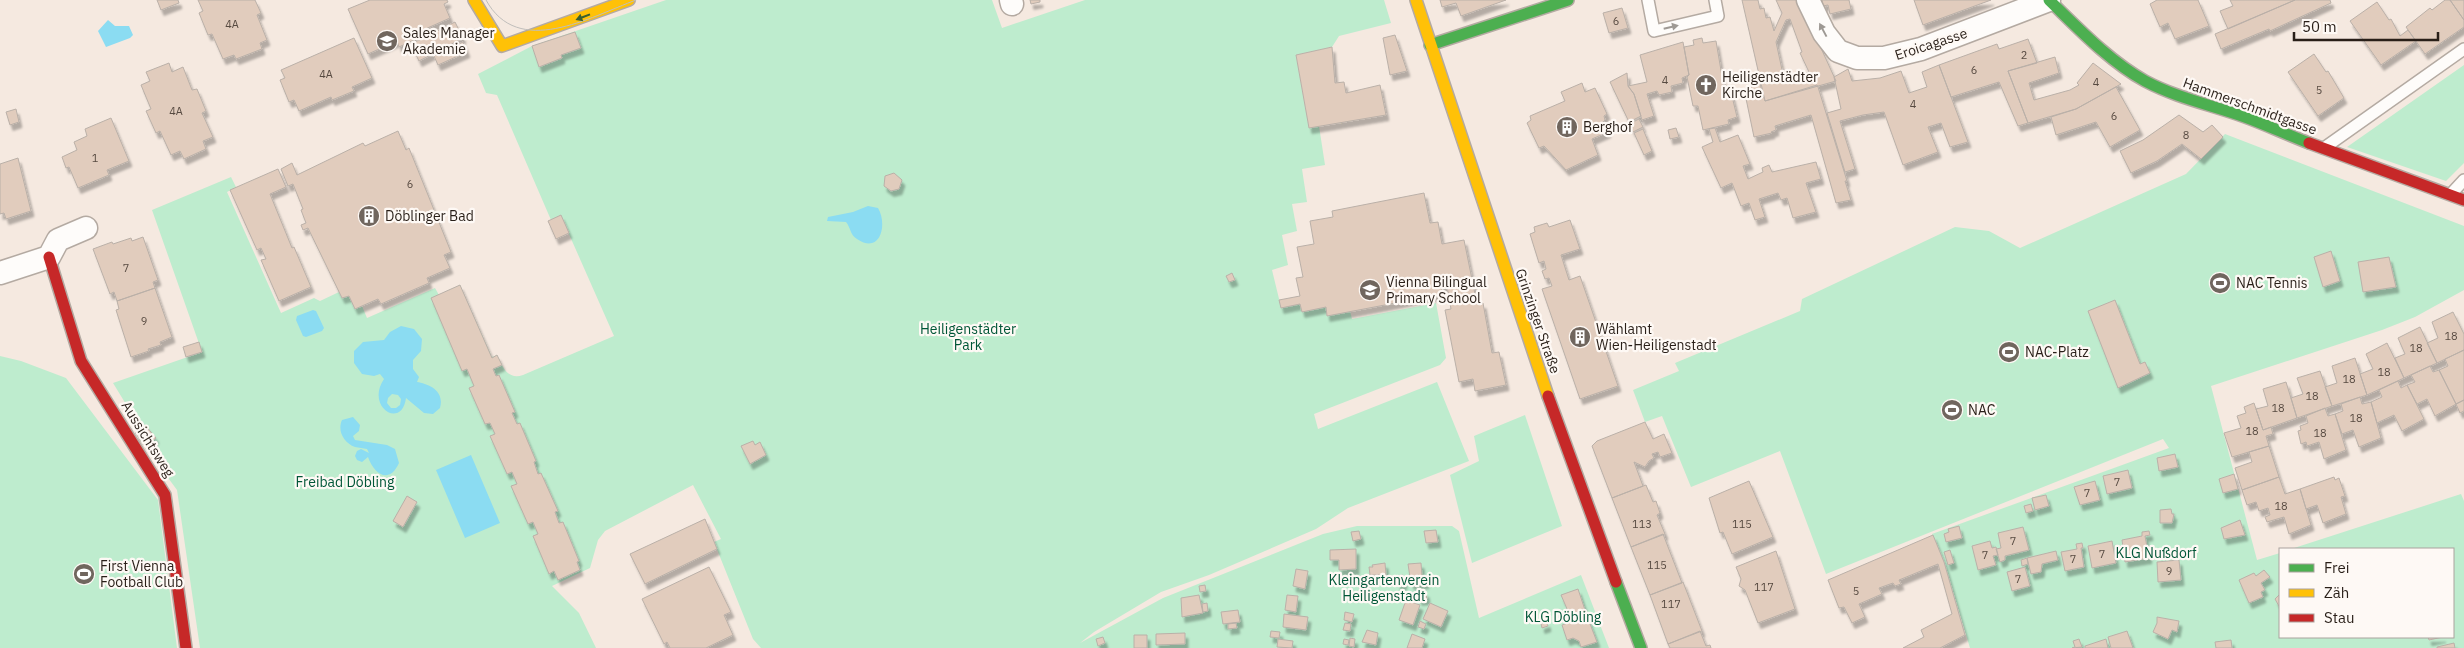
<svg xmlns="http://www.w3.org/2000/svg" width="2464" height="648" viewBox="0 0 2464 648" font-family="'IBM Plex Sans',sans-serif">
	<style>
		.green { fill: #beecce }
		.water { fill: #8bdcf2; fill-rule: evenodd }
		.building { fill: #e1ccbd; stroke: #bab0a8; fill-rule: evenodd; filter: url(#shadow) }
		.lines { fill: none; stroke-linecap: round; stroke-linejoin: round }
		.lane-casing { stroke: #b4aaa2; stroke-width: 14 }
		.street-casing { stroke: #b4aaa2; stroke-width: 25 }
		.fast-casing { stroke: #b4aaa2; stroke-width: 14 }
		.slow-casing { stroke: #b4aaa2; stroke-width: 14 }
		.jam-casing { stroke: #b4aaa2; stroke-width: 14 }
		.lane { stroke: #fefcfa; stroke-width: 11 }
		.street { stroke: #fefcfa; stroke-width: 22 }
		.fast { stroke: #4caf50; stroke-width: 11 }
		.slow { stroke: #ffc107; stroke-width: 11 }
		.jam { stroke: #c62828; stroke-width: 11 }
		.tram { stroke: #c0bebb; stroke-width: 1 }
		.oneway { fill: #396031 }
		.oneway2 { fill: #9e9994 }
		.labels { text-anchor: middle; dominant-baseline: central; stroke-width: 4.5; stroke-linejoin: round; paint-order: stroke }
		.number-label { font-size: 11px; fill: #574a41 }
		.poi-label { font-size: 14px; fill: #291f18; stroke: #fef9f5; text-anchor: start }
		.street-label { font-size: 14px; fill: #291f18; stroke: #fef9f5 }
		.park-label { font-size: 14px; fill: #005637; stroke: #fef9f5 }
	</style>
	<defs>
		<filter id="shadow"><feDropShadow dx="3" dy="5.5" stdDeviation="1" flood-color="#0004"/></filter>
	</defs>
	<rect width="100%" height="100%" fill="#f5e9e0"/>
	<path class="green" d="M666 0H992L1002 28 1085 0H1384L1391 23 1339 36 1332 47 1296 55 1309 128 1319 126 1325 165 1302 169 1307 202 1292 204 1297 231 1282 235 1288 265 1272 270 1281 307 1300 304 1302 312 1326 307 1327 316 1350 311 1352 319 1436 303 1446 358 1440 365 1314 414 1318 429 1437 382 1469 461 1348 508 1316 529 1209 575 1161 592 1094 632 1080 643 1163 598 1323 534 1357 526H1452L1459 531 1479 618 1581 575 1609 648H761L753 639 714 542 721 539 693 485 605 531 598 540 590 568 552 586 579 613 596 648H200L177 490 135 433 142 427 135 423 132 414 113 383 202 352 152 210 231 177 236 187 227 192 281 313 314 298 320 301 339 292 342 298 349 296 355 309 362 306 367 318 435 288 439 295 460 285 492 357 497 355C503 368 508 380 523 375L614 336 561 216 551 220 497 95 486 93 478 74 532 46Z
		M2464 65V163L2446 181 2347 147Z
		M2225 134 2464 226V290L2415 317 2382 330 2211 386 2257 560 2280 553V637H2453V549H2291L2461 494 2464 501V648H1970L1944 562 1932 534 2169 448 2163 439 1826 574 1780 451 1691 487 1662 416 1645 422 1633 390 1679 371 1675 363 1800 311 1802 299 1955 227 1989 231 2020 248 2186 174Z
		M0 356 21 361 66 378 158 500 177 648H0Z
		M1525 415 1562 526 1472 563 1450 475 1479 461 1474 436Z"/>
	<path class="water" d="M108 20 115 26H129L133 35 130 38 106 47 98 31Z
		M868 206 878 208C888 225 880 255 857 239 850 235 851 228 846 222L827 221 828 217 853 212Z
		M313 310 316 311 324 328 322 331 306 337 303 336 296 320 297 316Z
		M401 326 414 329 422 339 421 351 413 360V369L419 377 417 382C428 384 445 390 440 408L433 414 424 413 406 398C402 430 365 407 384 379L380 374 374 376 362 374 354 363V351L363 342 384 340 390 332ZM392 394 398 395 401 399 400 405 396 408H391L387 403 388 398Z
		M353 417 360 425 359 431 353 436 355 440 387 445 395 449 399 463C389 485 374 474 368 457L362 462 357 460 355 456 357 451 361 449 369 453 367 449C363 448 359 448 355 447 344 443 337 431 342 420Z
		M471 455 500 523 465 538 436 470Z"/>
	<path class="building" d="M157 0H178L179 3 161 10Z
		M198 0H255L261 13 257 15 267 40 260 43 262 49 236 59 234 55 223 59 212 34 208 35 199 13 203 11Z
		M370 0H447L448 2 444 4 450 18 423 30 425 35 399 47 397 41 368 54 348 9Z
		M1030 0H1040V2L1031 4Z
		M1440 0H1506L1461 16 1456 3 1442 7Z
		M1742 0H1758L1760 9 1764 8 1766 18 1770 17 1774 31 1782 13 1776 0H1799L1836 81 1765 101ZM1790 19 1802 52 1800 53 1809 72 1784 79 1776 42 1786 20Z
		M1822 0H1849L1851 9 1830 14 1828 5 1823 6Z
		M1914 0H1991L1923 25Z
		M2157 0H2198L2209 26 2175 39 2168 23 2160 27 2150 4Z
		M2230 0H2295L2228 29 2220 11 2233 6Z
		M2295 0H2330L2331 3 2270 31 2269 29 2221 49 2215 34Z
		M2445 0H2450L2464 20V27L2425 54 2406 27 2430 8 2432 10Z
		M2450 0H2464V20Z
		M2377 2 2389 20 2391 19 2400 36 2408 30 2416 41 2381 65 2350 21Z
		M1622 8 1628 28 1609 33 1603 13Z
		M455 22 463 38 419 61 411 44Z
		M575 32 581 48 561 55 562 58 539 67 532 46Z
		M1395 35 1407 71 1390 75 1383 38Z
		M354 38 372 78 352 87 354 91 332 100 331 97 299 111 294 100 289 102 280 80 285 78 281 70Z
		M1702 38 1703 43 1716 41 1725 94 1731 92 1737 117 1728 120 1729 124 1703 130 1698 106H1693L1687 77 1689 75 1684 47 1694 45 1693 40Z
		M2028 39 2037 63 2008 71 2028 123 2018 126 1999 82 1951 97 1939 65 1997 44 1999 49Z
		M463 42 467 52 438 65 434 56Z
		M1683 42 1689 75 1682 78 1683 83 1671 86 1672 92 1659 95 1657 91 1647 94 1654 116 1642 120 1634 94 1628 86 1647 82 1640 55Z
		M1332 47 1335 83 1344 82 1346 93 1380 85 1386 115 1309 128 1296 55Z
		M2314 54 2326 72 2328 71 2344 98 2318 116 2288 72Z
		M2055 57 2059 73 2029 83 2034 100 2070 90 2079 85 2077 83 2093 63 2121 84 2076 109 2028 123 2008 71Z
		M169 63 172 72 183 67 192 90 197 89 206 111 202 113 213 137 203 141 206 149 184 159 180 151 171 155 160 131 156 133 146 111 151 109 141 85 150 81 146 72Z
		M1939 65 1968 142 1950 147 1941 123 1928 127 1938 152 1903 165 1884 112 1863 115 1840 121 1855 169 1845 172 1827 113 1841 109 1834 77 1848 69 1852 81 1880 78 1901 71 1909 93 1927 87 1922 72Z
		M1627 73 1628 86 1634 94 1641 116 1629 122 1610 82Z
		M1582 83 1585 92 1595 88 1607 114 1604 116 1605 120 1603 122 1608 132 1592 139 1598 155 1566 170 1544 146 1539 148 1527 123 1531 120 1530 116 1565 101 1561 92Z
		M1760 84 1765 101 1817 85 1818 87 1847 181H1845L1851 200 1836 203 1811 115 1775 126 1776 130 1771 132 1772 133 1754 137 1744 89Z
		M2116 87 2140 130 2110 147 2096 122 2056 135 2051 117 2076 109Z
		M16 109 19 122 10 125 6 112Z
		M2179 115 2203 132 2212 125 2223 137 2201 159 2182 144 2157 161 2131 173 2120 151 2143 140Z
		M111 118 129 161 107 170 109 175 78 188 69 167 66 168 62 157 77 150 74 142 87 136 85 129Z
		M1639 119 1643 127 1633 132 1629 124Z
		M1676 128 1679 137 1670 139 1668 130Z
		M1715 128 1720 142 1738 135 1750 164 1743 166 1748 179 1763 172 1762 168 1769 165 1772 172 1816 162 1821 179 1806 183 1816 212 1793 218 1787 198 1781 200 1778 193 1759 199 1765 217 1755 220 1749 203 1741 206 1732 183 1721 188 1702 147 1713 142 1709 129Z
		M1643 129 1652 151 1644 155 1634 133Z
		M398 131 406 150 409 148 451 252 444 255 450 268 427 278 429 283 381 304 378 299 355 309 349 296 342 298 308 228 303 230 301 225 306 223 301 210 303 209 293 184 288 186 281 169 292 163 297 175 363 143 365 146Z
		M18 158 31 211 6 219 4 213 0 214V164Z
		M278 169 286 187 270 194 292 248 294 247 311 287 279 301 261 260 266 259 261 248 257 250 230 190Z
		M894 173 902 180 899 189 891 191 884 186 885 176Z
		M1424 193 1430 223 1438 222 1442 244 1464 240 1477 304 1483 303 1492 353 1499 352 1506 385 1475 391 1473 379 1459 382 1445 310 1451 309 1447 286 1441 287 1443 294 1327 316 1326 307 1302 312 1300 304 1281 308 1279 300 1300 296 1296 278 1303 277 1297 247 1314 244 1310 221 1333 217 1332 211Z
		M561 215 569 233 556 239 548 221Z
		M1570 220 1580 249 1561 255 1569 280 1580 276 1618 386 1580 399 1542 289 1552 286 1549 278 1545 279 1542 271 1546 269 1544 261 1539 263 1530 234 1535 232 1534 227 1547 223 1549 227Z
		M143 237 158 280 153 282 155 288 117 301 114 292 110 294 93 249 112 242 113 244 131 238 132 241Z
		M2331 251 2340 281 2323 287 2314 257Z
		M2389 257 2396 287 2363 292 2358 262Z
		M1232 273 1235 280 1229 282 1226 276Z
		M460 285 492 358 497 355 502 365 493 369 496 376 499 375 515 412 512 413 517 424 520 423 536 461 534 462 538 474 541 473 558 511 555 512 559 523 563 522 579 561 577 562 580 570 558 580 554 571 549 574 533 536 538 534 533 522 528 524 511 486 517 484 512 472 507 474 490 436 495 434 490 423 485 424 469 388 474 386 467 369 462 371 431 298Z
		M155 288 172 337 160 342 161 345 148 349 149 351 131 357 116 310 119 309 117 301Z
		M2115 300 2140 364 2145 362 2150 373 2118 388 2088 311Z
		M2453 312 2464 334V350L2437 363 2427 343 2438 338 2432 322Z
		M2420 327 2437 363 2404 378 2395 358 2405 354 2398 338Z
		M199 342 202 352 186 357 183 347Z
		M2387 343 2404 378 2367 395 2360 374 2373 369 2366 354Z
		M2464 350V400L2456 404 2439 370 2448 366 2445 359Z
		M2355 358 2367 395 2332 406 2325 387 2337 383 2332 366Z
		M2430 366 2433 372 2439 370 2456 404 2435 416 2427 399 2417 404 2407 385 2415 382 2411 375Z
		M2320 371 2332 406 2297 418 2291 398 2303 394 2297 378Z
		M2398 381 2401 388 2407 385 2424 419 2402 431 2394 415 2377 423 2371 402 2382 397 2379 390Z
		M2286 382 2297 418 2263 430 2256 409 2268 406 2263 389Z
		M2360 397 2362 404 2371 402 2381 438 2359 447 2353 430 2342 434 2335 414 2343 411 2341 404Z
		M2464 400V411L2460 413 2456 404Z
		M2254 403 2263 430 2271 427 2273 434 2266 436 2269 446 2232 457 2224 433 2241 428 2237 416 2246 413 2244 407Z
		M2325 408 2328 416 2335 414 2346 450 2324 459 2319 442 2307 446 2306 442 2301 444 2298 431 2301 430 2300 426 2308 423 2306 416Z
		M1645 422 1653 439 1664 434 1672 453 1660 457 1658 452 1652 454 1654 458 1649 461 1645 467 1634 462 1643 486 1612 498 1592 446 1597 441Z
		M145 425 156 438 146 446 135 433Z
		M753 441 755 445 760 442 766 455 750 464 741 446Z
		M2269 446 2279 477 2242 490 2235 468 2252 462 2249 452Z
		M2175 454 2178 467 2159 471 2157 458Z
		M2128 470 2132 488 2107 494 2103 476Z
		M2234 474 2238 489 2223 493 2219 479Z
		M2279 477 2285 494 2300 489 2311 525 2289 534 2284 517 2267 522 2265 517 2270 515 2268 508 2259 511 2256 502 2247 505 2242 490Z
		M2334 477 2335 480 2339 478 2345 496 2341 497 2346 514 2323 523 2317 505 2306 509 2300 489Z
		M1749 481 1773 537 1732 554 1723 532 1720 533 1709 498Z
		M2095 481 2100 500 2080 505 2074 487Z
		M1646 485 1653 502 1656 501 1660 513 1657 515 1665 534 1631 547 1612 498Z
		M2046 495 2049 506 2035 510 2032 498Z
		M407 496 417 502 403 527 393 521Z
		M2031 504 2033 511 2026 513 2024 506Z
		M2171 509 2172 514H2174L2172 523H2160V510Z
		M705 519 717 549 645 584 630 554Z
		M2240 520 2245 535 2224 539 2221 528Z
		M1959 526 1962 538 1946 542 1944 534 1949 532 1948 529Z
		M2023 527 2029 550 2005 556V560L2000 562 1996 549 2001 548 1998 533Z
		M1436 530 1438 542 1426 543 1424 531Z
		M1359 531 1361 539 1353 541 1351 532Z
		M2149 531 2150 535 2145 536 2149 558 2125 562 2122 540 2142 536V532Z
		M1663 534 1682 583 1650 595 1631 547Z
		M1933 535 1944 562 1965 635 1940 648H1903L1924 637 1921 630 1952 614 1938 564 1899 580 1901 584 1895 586 1893 583 1879 588 1882 594 1859 604 1865 617 1852 623 1844 607 1839 608 1828 580Z
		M1990 541 1992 548 1996 547 1998 555 1993 556 1996 565 1978 570 1972 546Z
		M2112 541 2116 563 2092 568 2088 546Z
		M2082 543 2083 548H2081L2084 567 2065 571 2061 552 2077 549 2076 544Z
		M1356 549V569L1339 570V560H1330V550Z
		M1950 550 1954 563 1948 565 1944 552Z
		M1776 551 1795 609 1758 623 1745 590 1739 586 1741 579 1736 567Z
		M2056 551 2058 560 2042 564 2041 572 2031 574 2027 558Z
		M2027 558 2028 564 2022 566 2021 560Z
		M2179 560 2181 580 2158 582 2157 562Z
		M1385 563 1386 575H1370L1369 567H1373L1372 565Z
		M1421 563 1422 576H1425L1426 583 1411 584 1408 564Z
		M709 567 731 612 724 615 733 635 706 648H670L667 642 664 644 642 599Z
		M2025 567 2030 586 2012 591 2007 572Z
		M1296 569 1308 571 1305 589 1293 586Z
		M2264 570 2270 577 2261 583 2265 590 2261 592 2263 597 2249 603 2239 580 2254 573 2256 576Z
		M1403 575 1404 584 1398 585 1396 576Z
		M1360 577 1365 578 1364 589 1359 588Z
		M1683 582 1702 631 1668 644 1650 595Z
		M1205 585 1206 591 1200 592 1199 586Z
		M1578 589 1586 613 1571 618 1561 595Z
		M1418 592H1426L1427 599 1419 600Z
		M2280 594V608L2275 599Z
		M1199 595 1203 613 1182 617 1181 598Z
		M1287 595 1298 596 1296 612 1285 610Z
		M1406 600 1420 605 1413 625 1399 620Z
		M1207 603 1208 611 1203 612 1202 604Z
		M1430 603 1448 611 1441 627 1423 619Z
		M1238 610 1240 622 1223 624 1221 612Z
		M1345 612 1354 614 1352 622 1344 620Z
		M1284 614 1308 617 1306 630 1283 627Z
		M1587 616 1597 642 1581 647 1579 641 1573 638 1567 640 1562 625Z
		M2157 617 2179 621 2177 632 2172 630 2168 639 2153 632 2157 623Z
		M1420 621 1426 624 1424 629 1418 627Z
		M1547 622 1548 626 1542 628 1541 624Z
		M1236 623 1237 628 1228 629V624Z
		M1345 623 1351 624 1350 631 1343 630Z
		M1367 630 1378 633 1376 645 1362 642Z
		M1271 631 1280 632 1279 638 1270 637Z
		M1700 631 1706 646 1710 645 1711 648H1670L1668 644Z
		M2127 631 2133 648H2111L2108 637Z
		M1185 633V644L1156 645V634Z
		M1412 634 1425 639 1422 648H1407Z
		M1134 635H1147V648H1134Z
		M1103 637 1105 643 1098 646 1096 639Z
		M2428 637H2443L2429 640Z
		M1350 638 1355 639 1354 647 1349 646Z
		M1278 639 1293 641 1292 648 1277 647Z
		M1344 639 1349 640 1348 645 1343 644Z
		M2079 639 2082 647 2072 648 2075 647 2073 641Z
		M2106 639 2108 648H2085V646Z
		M2231 640 2232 648H2216L2215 642Z
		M2454 643 2455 648H2437V647Z"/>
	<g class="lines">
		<g class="lane-casing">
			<path id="lane" d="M1648 0 1654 31 1718 16 1715 0
				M2324 148 2464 49
				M2451 194 2464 180"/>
		</g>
		<g class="street-casing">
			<path id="street" d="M1011 0 1012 4
				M1808 0 1824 33 1838 51 1857 58H1884L1921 49 2049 0
				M0 273 49 257 58 240 86 228"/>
		</g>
		<g class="fast-casing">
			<path id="fast" d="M2049 0C2078 28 2109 61 2145 81 2177 98 2212 105 2245 117 2267 125 2288 135 2309 143
				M1430 45 1568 0
				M1616 582 1641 648"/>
		</g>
		<g class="slow-casing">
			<path id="slow" d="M474 0 502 46 629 0
				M1416 0 1548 396"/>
		</g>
		<g class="jam-casing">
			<path id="jam" d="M2309 143 2464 200
				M49 257 81 361 165 495 186 648
				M1548 396 1616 582"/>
		</g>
		<use href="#lane" class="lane"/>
		<use href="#street" class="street"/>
		<use href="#fast" class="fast"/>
		<use href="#slow" class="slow"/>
		<use href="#jam" class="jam"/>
		<path class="tram" d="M486 0C518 59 590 17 636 0"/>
	</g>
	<defs><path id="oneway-solid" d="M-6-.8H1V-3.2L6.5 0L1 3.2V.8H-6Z" transform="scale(1.25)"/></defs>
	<use class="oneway" href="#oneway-solid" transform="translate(583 17) rotate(159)"/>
	<g class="oneway2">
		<use href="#oneway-solid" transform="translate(1671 27) rotate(-13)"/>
		<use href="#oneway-solid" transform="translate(1823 30) rotate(-118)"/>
	</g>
	<defs>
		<g id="university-disc" transform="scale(1.125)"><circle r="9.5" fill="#70665e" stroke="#fef9f5"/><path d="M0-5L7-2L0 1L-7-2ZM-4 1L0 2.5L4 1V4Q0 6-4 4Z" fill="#fff"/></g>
		<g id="church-disc" transform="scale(1.125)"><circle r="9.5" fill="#70665e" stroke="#fef9f5"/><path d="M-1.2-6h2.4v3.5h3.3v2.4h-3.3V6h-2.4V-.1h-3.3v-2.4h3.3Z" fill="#fff"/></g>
		<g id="building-disc" transform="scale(1.125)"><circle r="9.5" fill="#70665e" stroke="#fef9f5"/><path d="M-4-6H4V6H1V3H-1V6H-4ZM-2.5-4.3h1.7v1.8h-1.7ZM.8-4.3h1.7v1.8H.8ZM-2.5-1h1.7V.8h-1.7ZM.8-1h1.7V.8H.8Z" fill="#fff"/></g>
		<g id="stadium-disc" transform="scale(1.125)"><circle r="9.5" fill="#70665e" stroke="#fef9f5"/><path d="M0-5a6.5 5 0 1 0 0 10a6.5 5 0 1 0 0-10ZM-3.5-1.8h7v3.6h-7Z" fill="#fff"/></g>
		<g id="school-disc" transform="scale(1.125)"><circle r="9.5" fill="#70665e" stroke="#fef9f5"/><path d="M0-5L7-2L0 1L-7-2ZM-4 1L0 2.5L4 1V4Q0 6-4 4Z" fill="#fff"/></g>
	</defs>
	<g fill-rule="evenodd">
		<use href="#university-disc" x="387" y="41"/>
		<use href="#church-disc" x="1706" y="85"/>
		<use href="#building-disc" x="1567" y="127"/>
		<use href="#building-disc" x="369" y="216"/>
		<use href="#stadium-disc" x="2220" y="283"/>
		<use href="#school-disc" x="1370" y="290"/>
		<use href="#building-disc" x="1580" y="337"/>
		<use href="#stadium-disc" x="2009" y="352"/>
		<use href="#stadium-disc" x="1952" y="410"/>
		<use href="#stadium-disc" x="84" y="574"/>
	</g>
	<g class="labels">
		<g class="number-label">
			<text x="1616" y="21">6</text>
			<text x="232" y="24">4A</text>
			<text x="2024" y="55">2</text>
			<text x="1974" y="70">6</text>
			<text x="326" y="74">4A</text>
			<text x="1665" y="80">4</text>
			<text x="2096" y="82">4</text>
			<text x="2319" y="90">5</text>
			<text x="1913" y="104">4</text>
			<text x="176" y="111">4A</text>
			<text x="2114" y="116">6</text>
			<text x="2186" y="135">8</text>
			<text x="95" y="158">1</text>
			<text x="410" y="184">6</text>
			<text x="126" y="268">7</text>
			<text x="144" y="321">9</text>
			<text x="2451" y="336">18</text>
			<text x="2416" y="348">18</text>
			<text x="2384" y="372">18</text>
			<text x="2349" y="379">18</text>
			<text x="2312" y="396">18</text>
			<text x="2278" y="408">18</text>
			<text x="2356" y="418">18</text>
			<text x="2252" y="431">18</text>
			<text x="2320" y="433">18</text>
			<text x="2117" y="482">7</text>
			<text x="2087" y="493">7</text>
			<text x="2281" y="506">18</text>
			<text x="1642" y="524">113</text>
			<text x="1742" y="524">115</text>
			<text x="2013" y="541">7</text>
			<text x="2102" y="554">7</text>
			<text x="1985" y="555">7</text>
			<text x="2073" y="559">7</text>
			<text x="1657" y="565">115</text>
			<text x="2169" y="571">9</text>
			<text x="2018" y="579">7</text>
			<text x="1764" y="587">117</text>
			<text x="1856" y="591">5</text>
			<text x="1671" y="604">117</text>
		</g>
		<g class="poi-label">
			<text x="403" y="33">Sales Manager<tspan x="403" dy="16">Akademie</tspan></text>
			<text x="1722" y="77">Heiligenstädter<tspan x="1722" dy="16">Kirche</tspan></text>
			<text x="1583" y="127">Berghof</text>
			<text x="385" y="216">Döblinger Bad</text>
			<text x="1386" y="282">Vienna Bilingual<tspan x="1386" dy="16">Primary School</tspan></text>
			<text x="2236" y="283">NAC Tennis</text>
			<text x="1596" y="329">Wählamt<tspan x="1596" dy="16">Wien-Heiligenstadt</tspan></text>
			<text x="2025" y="352">NAC-Platz</text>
			<text x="1968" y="410">NAC</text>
			<text x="100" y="566">First Vienna<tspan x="100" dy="16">Football Club</tspan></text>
		</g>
		<g class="street-label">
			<text transform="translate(1931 44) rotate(-18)">Eroicagasse</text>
			<text transform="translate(2250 106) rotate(20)">Hammerschmidtgasse</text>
			<text transform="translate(1538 321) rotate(71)">Grinzinger Straße</text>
			<text transform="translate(148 439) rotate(58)">Aussichtsweg</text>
		</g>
		<g class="park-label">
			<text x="968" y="329">Heiligenstädter<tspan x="968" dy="16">Park</tspan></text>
			<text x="345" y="482">Freibad Döbling</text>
			<text x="2156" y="553">KLG Nußdorf</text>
			<text x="1384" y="580">Kleingartenverein<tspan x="1384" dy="16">Heiligenstadt</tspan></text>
			<text x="1563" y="617">KLG Döbling</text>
		</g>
	</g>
	<rect x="2279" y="548" width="175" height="90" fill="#fef9f5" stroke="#a9a29d"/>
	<rect x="2289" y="564" width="25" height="8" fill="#4caf50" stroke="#a9a29d"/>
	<text x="2324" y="573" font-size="15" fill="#291f18">Frei</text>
	<rect x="2289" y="589" width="25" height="8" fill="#ffc107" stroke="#a9a29d"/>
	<text x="2324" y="598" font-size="15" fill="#291f18">Zäh</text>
	<rect x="2289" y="614" width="25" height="8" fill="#c62828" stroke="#a9a29d"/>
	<text x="2324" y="623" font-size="15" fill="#291f18">Stau</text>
	<path d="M2294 32v8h144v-8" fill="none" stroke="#291f18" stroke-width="2.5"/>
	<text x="2302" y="32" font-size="15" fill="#291f18" stroke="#fef9f5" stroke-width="4" paint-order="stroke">50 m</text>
</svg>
